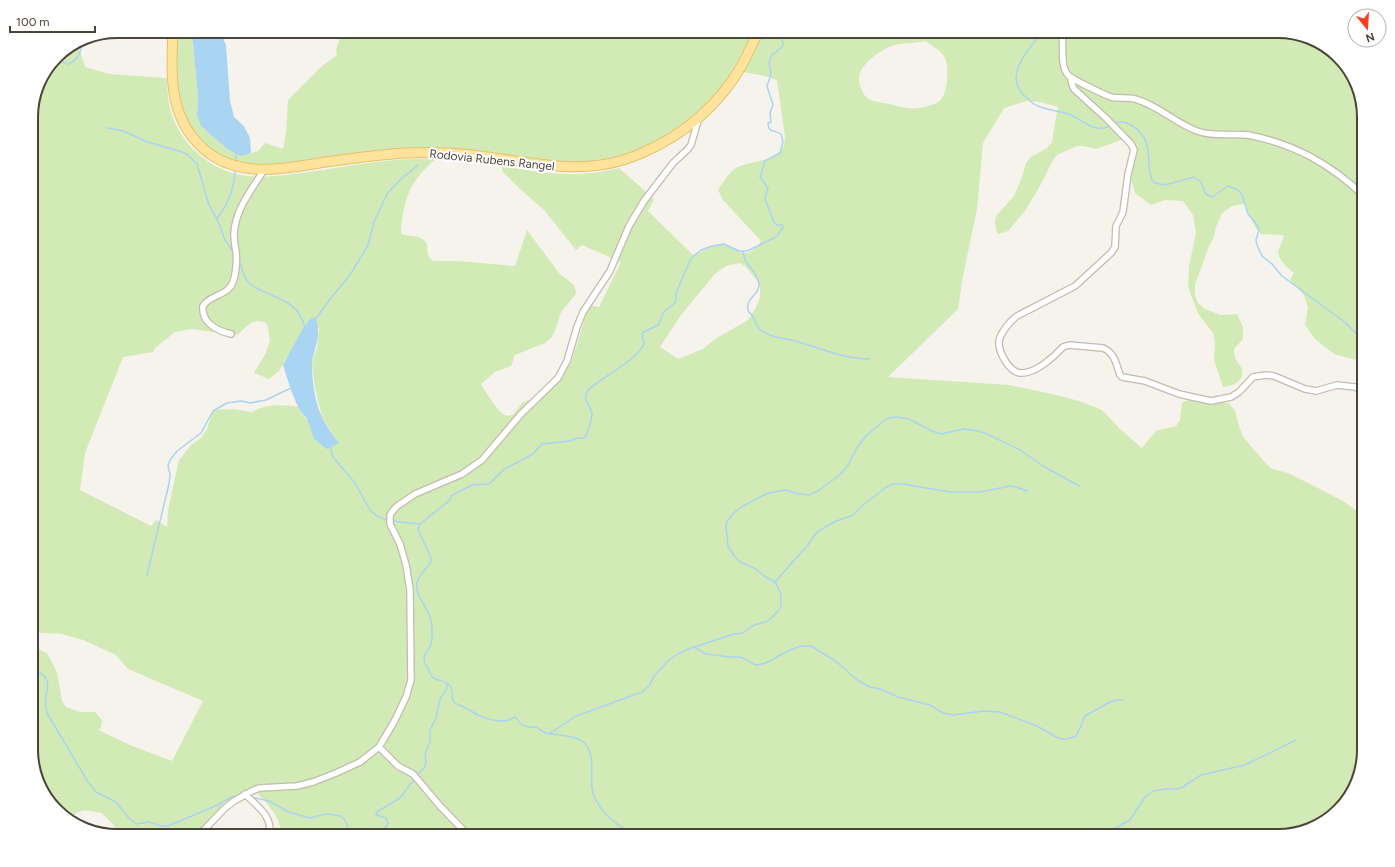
<svg xmlns="http://www.w3.org/2000/svg" width="1395" height="867" viewBox="0 0 1395 867" font-family="Figtree,sans-serif">
	<style>
		.green { fill: #d2eab5; fill-rule: evenodd }
		.water { fill: #a9d4f2 }
		.lines { fill: none; stroke-linecap: round; stroke-linejoin: round }
		.stream { stroke: #a9d4f2; stroke-width: 1.5 }
		.minor-casing { stroke: #c2bbae; stroke-width: 8 }
		.primary-casing { stroke: #e6c16a; stroke-width: 11 }
		.minor { stroke: #fff; stroke-width: 5.5 }
		.primary { stroke: #ffe39c; stroke-width: 9 }
		.labels { text-anchor: middle; dominant-baseline: central; stroke-width: 4; stroke-linejoin: round; paint-order: stroke }
		.street-label { font-size: 12px; fill: #4b4439; stroke: #fff }
		.rim { fill: none; stroke: #4b4439; stroke-width: 2 }
	</style>
	<rect width="100%" height="100%" fill="#f6f3ec"/>
	<path class="green" d="M176 31H192L198 98 197 115 249 154 258 151 265 143 283 149 286 132 288 100 321 67 337 55 336 50 342 31H755L727 80 704 109 689 123 637 154 583 166 460 151 261 168 230 163 192 135 177 96Z
		M765 31H1278L1321 43 1352 74 1364 112V362L1334 354 1315 339 1305 325 1308 307 1304 295 1290 280 1294 273C1288 268 1275 258 1279 249 1280 245 1283 241 1284 236L1282 235 1261 234C1252 225 1250 214 1244 204L1232 206 1222 213 1216 227 1214 237 1209 246 1195 285V295L1198 303 1205 309 1221 315 1237 314 1243 327V339L1234 349C1234 359 1237 360 1241 367 1247 380 1233 386 1223 387L1214 360 1215 343 1213 333 1199 315 1190 293 1188 286 1189 267 1196 233 1193 215 1183 201 1165 200 1151 205 1135 193 1128 168 1130 150 1124 139 1096 149 1083 146H1077L1057 155 1053 160 1040 186 1025 211 1008 231 998 234 996 229 995 221 996 216 1014 196 1022 177 1026 163 1031 157 1047 148 1052 142 1055 122 1058 107 1040 102 1027 101 1004 108 983 143 977 209 962 281 958 309 888 377 1009 385 1061 396 1082 402 1102 410 1120 429 1142 448 1156 431 1176 426 1180 420 1182 403 1192 398 1205 402 1229 403 1235 411 1239 426 1243 437 1270 468 1288 473 1312 485 1343 501 1364 516V750L1352 793 1321 824 1278 836H281C280 832 281 827 279 823 276 813 263 798 255 791L248 792 202 831 181 836H124L102 813 84 810 76 813 70 821 43 793 31 755V646L47 653 57 672 62 701 66 707 80 712H95L102 720 101 728 98 730 130 745 172 761 203 701 128 669 116 655 83 640 62 634 31 632V112L38 84 56 56 77 42 85 67 109 74 167 78C167 93 169 111 176 125 189 152 217 173 248 176 266 178 284 175 302 173 347 167 391 157 436 159 409 181 403 200 401 234 408 236 423 235 427 244 429 251 424 253 433 261H457L515 266 527 230 559 273 574 285 576 294 561 312 555 331 551 338 545 343 515 355 511 366 495 372 481 384C485 391 497 410 503 414 506 416 509 416 513 415L523 402 539 397 566 371 572 360 589 305 599 307 621 262 582 245 576 250 544 210 520 189 502 171V166C544 173 577 179 619 168L654 199 648 211 693 255C702 251 712 244 723 245 741 246 743 265 761 241L723 200 718 190C722 183 727 176 733 170 749 158 785 165 785 137L777 80 765 76 743 72ZM925 41C943 53 949 54 947 79 947 84 945 95 941 99 939 102 935 104 931 105 917 110 907 109 893 105 884 102 874 103 867 98 865 96 863 93 862 90 851 71 873 55 889 47 900 42 913 44 925 41ZM740 263 746 267 756 279 760 287V297L756 308 748 320 715 339 703 349 678 359 660 347 681 315 715 274 726 266ZM310 319 319 329 317 347 312 364 315 388 322 417 338 443 303 416 299 407C282 405 266 403 251 413L250 412 234 409 213 410 207 429 201 438 191 445 179 460 168 510 167 527 156 520 151 526 80 490 85 453 123 357 153 352 155 348 175 332 191 329 237 335C248 326 253 316 267 324L270 340 266 353 254 373 269 379 279 371Z"/>
	<path class="water" d="M192 31H220L226 45 230 101 234 117 244 126 250 138 251 153 241 156 229 150 201 126 197 115 198 98Z
		M315 317C323 338 313 347 312 365 312 382 315 402 322 417 326 426 333 435 339 443L327 449 314 439 307 418C297 413 287 377 283 365L302 330 310 319Z"/>
	<g class="lines">
		<path class="stream" d="M1035 31 1040 36C1030 46 1012 68 1017 84 1019 91 1023 95 1028 99 1031 102 1034 105 1038 106 1047 110 1058 111 1068 114 1083 119 1093 134 1110 126
			M49 67 57 61 68 64C78 60 83 51 81 40
			M37 86 41 79
			M1113 124C1120 121 1125 121 1131 125 1159 141 1142 171 1155 183L1165 185 1194 177 1201 182 1206 194 1212 197 1228 186 1236 189 1242 194 1248 214 1257 225 1259 230 1256 240 1257 245 1262 256 1272 264 1282 276 1346 323 1364 342
			M108 128 123 131 148 142 182 152 188 155 197 164 209 205 217 219 225 240 234 253
			M236 163V153
			M217 219C228 204 235 187 235 169
			M743 251C744 255 744 259 747 263 751 269 758 275 759 284 760 295 745 298 748 310 750 315 749 311 752 315 756 320 755 326 761 330 772 339 789 338 802 343 825 350 845 359 870 359
			M238 259C243 267 242 278 250 284 263 294 289 299 298 312 301 316 303 322 305 327
			M315 320 330 299 350 275 368 245 374 222 387 194 400 180 418 165
			M330 446 333 457 355 483 370 510 377 516 389 521
			M392 521 420 524
			M147 575 169 484 170 474 168 466 170 460 177 451 201 433 213 411 227 403 241 401 250 403 266 400 293 387
			M775 582 807 546 817 532 834 522 853 515 862 506 885 488 893 484H903L950 492H979L1011 486 1016 487 1027 491
			M696 648 706 654 730 657H740L747 660 753 664 757 665 766 663 786 652 800 646H811L837 662 857 680 870 687 880 689 898 697 930 705 943 713 953 715 984 711 1000 712 1037 726 1056 737 1062 739H1067L1076 736 1080 728 1085 716 1110 702 1117 700H1123
			M31 668C61 681 40 690 47 713L88 782 96 792 116 802 129 818 136 824 149 822 161 826H168L218 805 231 797 239 796
			M549 734 576 716 642 692 649 686 654 676 669 660 678 654 691 648 734 634 743 633 754 625 766 622 770 619 779 610 781 606V594L775 582 764 576 756 569 740 562 735 557 728 546 726 526 727 521 735 512 743 506 768 493 786 490 799 494 809 495 818 491 841 474 848 465 858 446 867 435 886 419 896 417 909 419 932 431 941 434 964 429 978 431 985 433 1020 450 1043 466 1079 486
			M417 775 425 767 426 761 425 754 430 742V730L436 718 440 699 447 688V684
			M251 797 269 801 289 812 310 818 326 814 341 816C347 821 349 828 349 836
			M369 836 385 828 388 824 386 818 376 815 377 812 400 798 415 778
			M635 836C619 826 601 814 594 796 587 780 599 754 582 741 572 734 558 736 546 733 542 732 540 729 536 727 534 727 532 728 530 727 522 726 520 724 516 717 512 718 508 722 502 721 486 720 477 715 464 707 461 706 458 705 455 703 450 699 454 691 450 686 446 680 439 681 433 678 431 674 424 663 424 659 424 653 429 650 431 645 433 638 432 627 431 620 428 607 415 597 417 583 419 573 428 569 432 560L418 529 420 524 450 500 451 496 472 485 489 484 503 470 533 454 538 448 542 444 570 441 578 438H584L586 436C588 430 592 420 592 414 591 403 581 403 588 390 602 377 637 360 644 344L642 333 658 325 664 312 676 302V293L691 258 701 250 712 246 724 244 739 251H747L774 238 778 235 783 227 782 225H777L774 222 765 199 768 188 760 177 765 161 780 153 783 142 781 134C775 130 768 133 768 123L771 122 770 113 773 105 767 86 771 74 769 62 772 55 783 46 782 37 785 31
			M695 836 726 834 736 836
			M1101 836 1130 820 1145 797 1154 791 1165 789H1176L1181 788 1201 775 1245 765 1296 740"/>
		<g class="minor-casing">
			<path id="minor" d="M1061 31C1065 44 1059 64 1068 75 1071 79 1105 95 1111 97 1119 99 1127 97 1135 99 1158 105 1175 123 1197 131 1213 137 1231 133 1248 135 1295 144 1330 164 1364 196
				M1071 79 1072 84 1074 89 1107 119 1131 144 1134 150 1128 174 1123 212 1116 226 1115 247 1111 253 1075 286 1017 316C1010 321 1001 332 999 341 998 352 1010 374 1022 373 1036 373 1054 357 1063 347L1069 345 1103 348C1115 353 1116 364 1120 375L1122 377 1145 381 1179 394 1211 401 1231 397 1239 392 1253 377 1266 375 1274 376 1305 389 1311 390 1316 391 1337 385 1355 387 1364 391
				M231 334C218 331 201 323 203 306 209 295 228 296 233 282 236 274 237 261 236 252 235 246 234 240 234 234 235 210 252 189 264 170
				M379 747 398 766 413 774 440 806 469 836
				M245 794C257 806 274 817 269 836
				M184 836 198 833 204 830 224 809 234 801 252 791 259 788 297 786 313 782 336 773 360 762 379 747 394 722 406 697 411 680 410 590 406 565 400 544 390 524V515L392 512 396 507 415 494 462 474 482 460 521 414 558 378 567 361 577 327 583 312 610 271 629 226 644 201 673 163 687 150 691 145 699 117"/>
		</g>
		<g class="primary-casing">
			<path id="primary" d="M173 31C171 77 168 123 210 154 243 177 282 169 319 163 361 157 403 151 446 153 514 155 575 183 642 153 684 135 720 104 742 65 748 54 753 42 759 31"/>
		</g>
		<use href="#minor" class="minor"/>
		<use href="#primary" class="primary"/>
	</g>
	<g class="labels">
		<g class="street-label">
			<text transform="translate(492 160) rotate(6)">Rodovia Rubens Rangel</text>
		</g>
	</g>
	<path d="M0 0H1395V867H0ZM117 38H1278A79 79 0 0 1 1357 117V750A79 79 0 0 1 1278 829H117A79 79 0 0 1 38 750V117A79 79 0 0 1 117 38Z" fill="#fff" fill-rule="evenodd"/>
	<path class="rim" d="M117 38H1278A79 79 0 0 1 1357 117V750A79 79 0 0 1 1278 829H117A79 79 0 0 1 38 750V117A79 79 0 0 1 117 38Z"/>
	<g transform="translate(1367 28) rotate(162)"><circle r="19" fill="#ffffff" stroke="#b7b4b0"/>
	<path d="M0-3L7 15L0 10L-7 15Z" fill="#fc3f1d"/>
	<text y="-6" font-size="11" font-weight="bold" text-anchor="middle" fill="#4b4439">N</text>
	</g>
	<path d="M10 26v6h85v-6" fill="none" stroke="#4b4439" stroke-width="2"/>
	<text x="16" y="26" font-size="12" fill="#4b4439" stroke="#ffffff" stroke-width="3" paint-order="stroke">100 m</text>
</svg>
